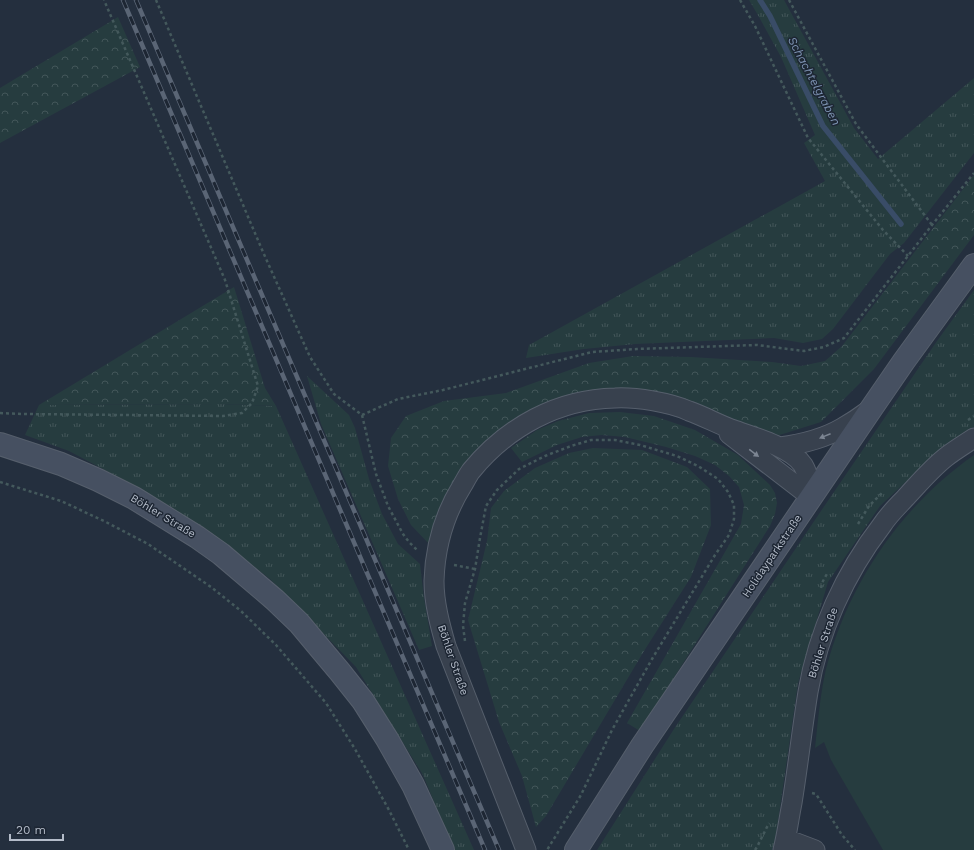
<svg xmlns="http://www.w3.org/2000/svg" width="974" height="850" viewBox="0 0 974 850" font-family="'Work Sans',sans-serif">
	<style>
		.grass { fill: url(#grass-tufts) }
		.forest { fill: url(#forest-crowns) }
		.garden { fill: #263c3f }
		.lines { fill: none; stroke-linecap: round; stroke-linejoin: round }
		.stream { stroke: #394c67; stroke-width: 5.5 }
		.street-casing { stroke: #565f6c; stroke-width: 21 }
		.secondary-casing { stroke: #565f6c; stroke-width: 24 }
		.path { stroke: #44595c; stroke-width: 2.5; stroke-dasharray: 3 3; stroke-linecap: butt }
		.street { stroke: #38414e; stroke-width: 19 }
		.secondary { stroke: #465061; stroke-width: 22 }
		.rail-casing { stroke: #5a6575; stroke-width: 4.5 }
		.rail { stroke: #1d2633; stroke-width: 3; stroke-dasharray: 9; stroke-linecap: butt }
		.oneway { fill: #7c8592 }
		.labels { text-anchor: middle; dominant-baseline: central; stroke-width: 3; stroke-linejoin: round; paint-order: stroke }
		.street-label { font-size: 11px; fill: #b4bcc9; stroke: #1d2633 }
		.water-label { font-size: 12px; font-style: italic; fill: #7c92b1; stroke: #1d2633 }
	</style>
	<defs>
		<pattern id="grass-tufts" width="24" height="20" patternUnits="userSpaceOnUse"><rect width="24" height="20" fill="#263c3f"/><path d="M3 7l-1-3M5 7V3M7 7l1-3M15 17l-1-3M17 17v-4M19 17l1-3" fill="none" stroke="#435659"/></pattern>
		<pattern id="forest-crowns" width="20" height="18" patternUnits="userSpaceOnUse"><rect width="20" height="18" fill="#263c3f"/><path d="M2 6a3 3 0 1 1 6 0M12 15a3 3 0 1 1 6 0" fill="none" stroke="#435659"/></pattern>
	</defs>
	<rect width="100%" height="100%" fill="#242f3e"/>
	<path class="grass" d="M749 0H784L854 128 878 159 974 78V153L904 243 890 254 833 329 822 339 803 343 774 338 635 344 584 349 526 358 529 345 825 181 804 143 815 135 781 57 759 17Z
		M974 290V427L945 445 880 506 828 582 798 683 775 842 772 850H597L674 729 821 511 937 341Z
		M307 376 349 415 355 428 369 479 382 514 398 544 420 564 424 598 432 646 419 650 321 424Z
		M219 404 276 406 474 850H454L423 775 356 667 270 579 206 529 135 486 69 451 25 435 39 405Z"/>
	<path class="forest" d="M118 17 140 67 0 143V88Z
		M974 175V235L874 369 821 422 770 438 704 406 630 392 509 429 430 545 411 525 398 499 388 466 391 438 406 416 444 401 506 393 589 363 633 356 691 357 772 362 801 366 825 361 842 346Z
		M234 287 265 388 276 406 219 404 39 405Z
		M620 412 654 416 695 430 738 455 770 485 775 493 777 503 775 514 770 526 640 731 627 723 741 524 744 505 739 487 729 476 715 465 695 456 666 447 625 437 602 435 582 437 557 445 522 462 511 448 537 430 558 421 589 413Z
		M593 448 642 450 687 467 710 489 711 525 691 577 644 651 546 816 536 827 522 776 499 722 468 620 487 541 491 508 504 491 535 468 569 453Z"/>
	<path class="garden" d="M974 455V850H883L831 760 824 742 815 748C818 721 820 695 826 669 848 584 901 506 974 455Z"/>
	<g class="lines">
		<path class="stream" d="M760 0 770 16 823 126 901 224"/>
		<g class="street-casing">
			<path id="street" d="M729 434 811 497
				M780 447C802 444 823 439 842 428 851 423 860 417 868 411
				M786 839 815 850
				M526 850 446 646C440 625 434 603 434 581 435 547 444 515 462 486 465 481 468 475 471 471 507 427 558 399 615 398 636 397 669 402 689 411 703 416 716 423 731 429 751 436 791 447 803 465 809 475 810 486 811 497
				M783 850C787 834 789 818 792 803 798 766 802 729 808 692 818 632 845 573 882 525 889 514 899 505 908 495 920 482 932 468 946 457 955 450 965 444 974 438"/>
		</g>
		<g class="secondary-casing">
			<path id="secondary" d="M0 444 61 464 98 480 134 498 197 537 221 554 275 600 299 623 319 647 340 672 363 701 387 739 413 785 443 850
				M576 850 642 746 871 409 904 361 974 265"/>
		</g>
		<path class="path" d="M156 0 263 252 310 357 334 394 362 415 376 474 388 506 403 534 409 542 418 551
			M740 0 755 26 808 138 883 230 908 256
			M789 0 856 124 932 225
			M0 413 23 414 223 416 242 413 252 403 258 386 225 280 104 0
			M362 415 398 399 443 390 592 352 637 349 757 345 804 351 824 347 844 338 932 225 974 173
			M968 420 974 416
			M0 482 16 487 61 501 104 521 148 544 211 587 241 611 276 645 326 703 355 749 389 810 409 850
			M858 524 869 506 882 493
			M454 565 475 569
			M821 588 823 581 828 572
			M465 641 463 626 465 603 475 569 480 538 486 506 497 490 519 469 545 456 571 446 591 440H615L640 445 677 456 698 466 718 479 728 492 734 505V519L729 535 715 555 652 659 612 730 581 795 547 850
			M812 793 816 794 842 835 855 850
			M755 850 757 847 769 823"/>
		<use href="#street" class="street"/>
		<use href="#secondary" class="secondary"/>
		<g class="rail-casing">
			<path id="rail" d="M123 0 485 850
				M136 0 499 850"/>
		</g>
		<use href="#rail" class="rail"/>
	</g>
	<defs><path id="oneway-solid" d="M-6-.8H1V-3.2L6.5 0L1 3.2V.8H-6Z"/></defs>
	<g class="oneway">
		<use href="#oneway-solid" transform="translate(825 436) rotate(158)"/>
		<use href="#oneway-solid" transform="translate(754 453) rotate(37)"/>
	</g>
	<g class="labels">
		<g class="street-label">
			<text transform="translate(163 516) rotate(31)">Böhler Straße</text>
			<text transform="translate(772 556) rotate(-56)">Holidayparkstraße</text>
			<text transform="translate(823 643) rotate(-72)">Böhler Straße</text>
			<text transform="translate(453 660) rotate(71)">Böhler Straße</text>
		</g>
		<g class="water-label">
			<text transform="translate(814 81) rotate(62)">Schachtelgraben</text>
		</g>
	</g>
	<path d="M10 834v6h53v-6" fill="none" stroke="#b4bcc9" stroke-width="2"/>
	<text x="16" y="834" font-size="12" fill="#b4bcc9" stroke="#1d2633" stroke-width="3" paint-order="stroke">20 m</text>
</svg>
